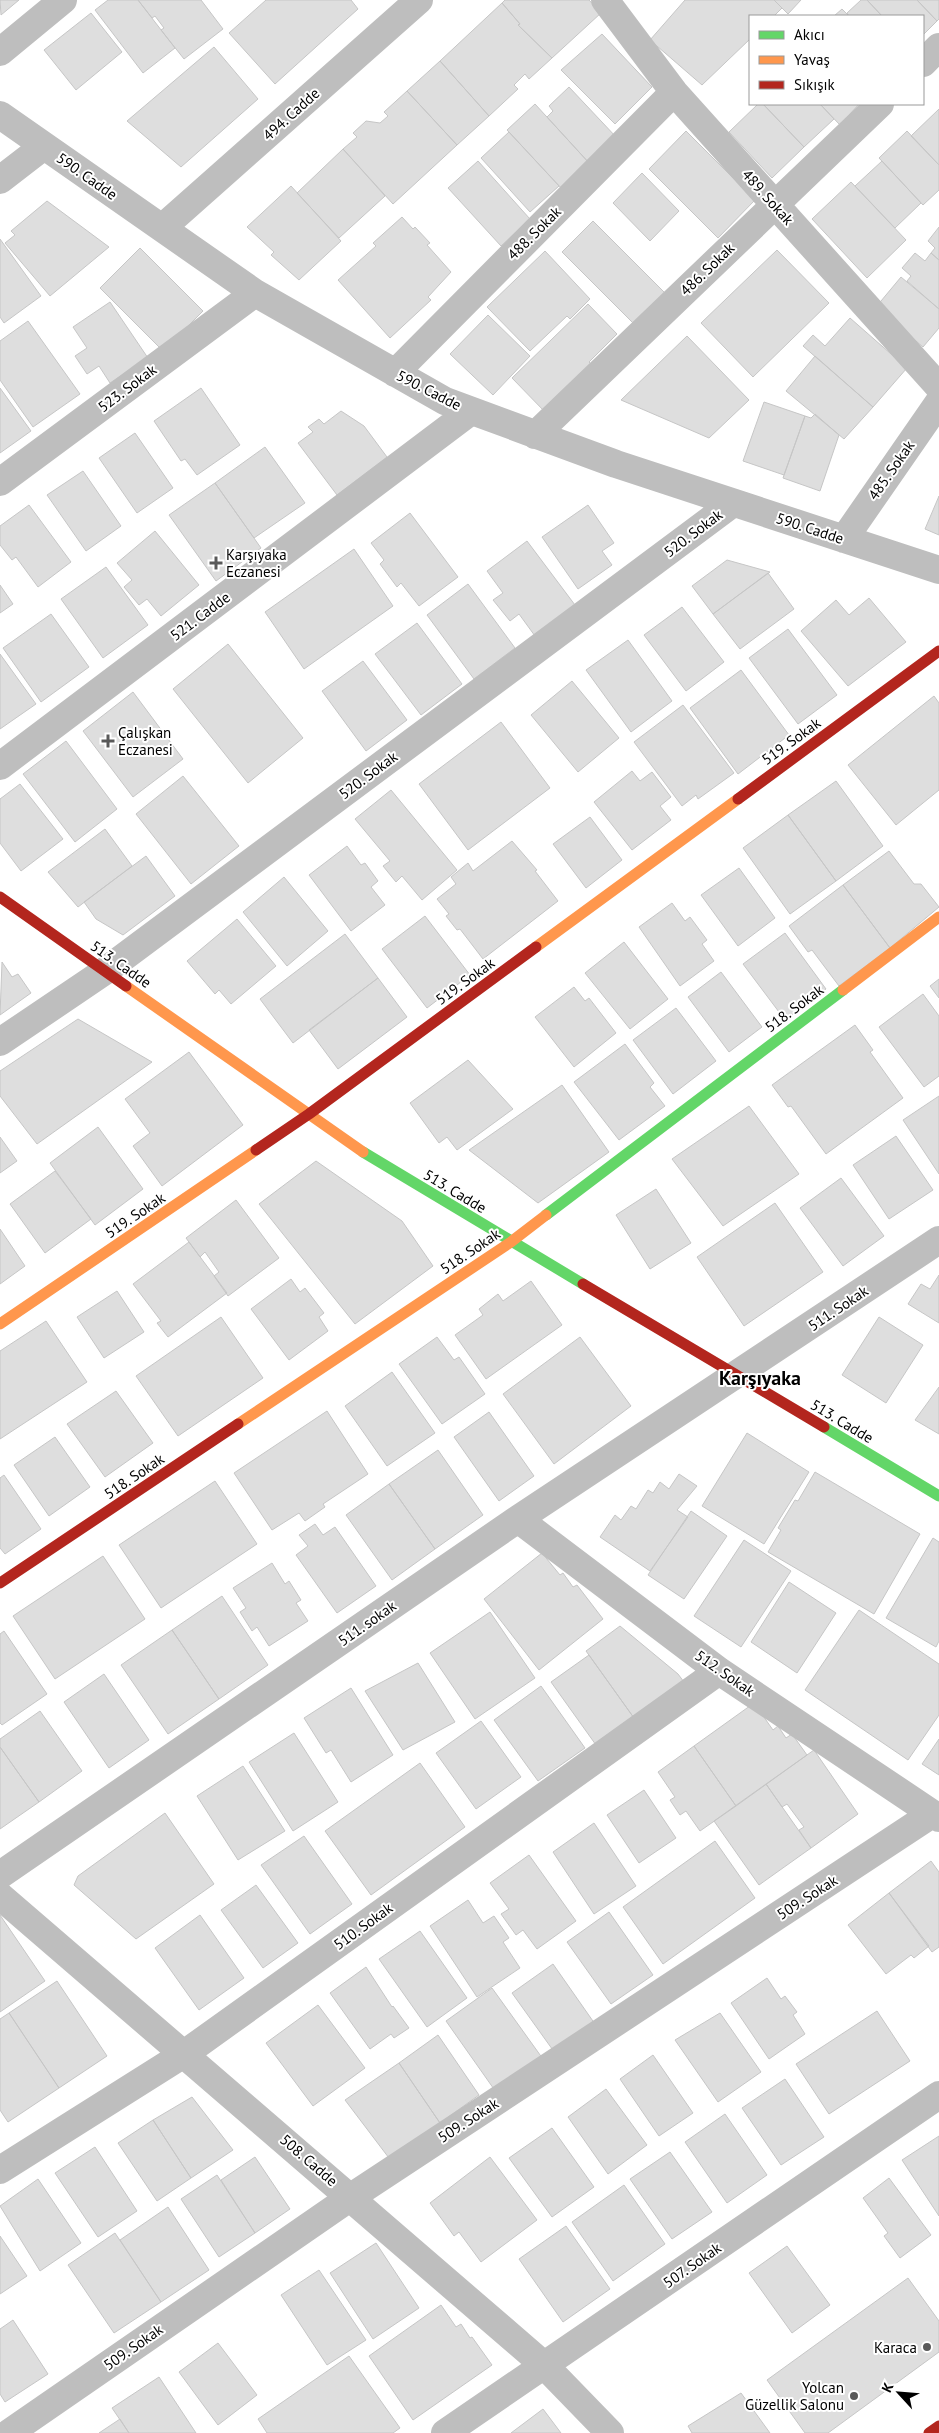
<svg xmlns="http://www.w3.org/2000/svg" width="939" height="2433" viewBox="0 0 939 2433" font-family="'PT Sans',sans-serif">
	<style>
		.building { fill: #dedede; stroke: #c6c6c6 }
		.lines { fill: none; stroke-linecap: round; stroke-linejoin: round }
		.street { stroke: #bebebe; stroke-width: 28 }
		.fast { stroke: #63d668; stroke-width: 11 }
		.slow { stroke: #ff974d; stroke-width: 11 }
		.jam { stroke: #b3261e; stroke-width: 11 }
		.poi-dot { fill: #595959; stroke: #fff; stroke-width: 2 }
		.labels { text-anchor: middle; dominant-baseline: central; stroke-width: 4; stroke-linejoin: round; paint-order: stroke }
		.street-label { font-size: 15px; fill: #000; stroke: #fff }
		.poi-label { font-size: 15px; fill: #000; stroke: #fff; text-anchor: start }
		.district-label { font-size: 20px; font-weight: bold; fill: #000; stroke: #fff }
	</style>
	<rect width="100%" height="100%" fill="#fff"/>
	<path class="building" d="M0 0H19L1 15Z
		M108 0H138L175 48 143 73 95 10Z
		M138 0H201L223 29 184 59 161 30 164 28 155 16 152 18Z
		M266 0H351L358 9 275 84 229 33Z
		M505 0H589L601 13 552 58 518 25 520 24 502 3Z
		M685 0H774L782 8 774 16H750V39L702 85 650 40Z
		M774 0H801L788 14Z
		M861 0H867L882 16H849L847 13Z
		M867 0H917L937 21 923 35V16H882Z
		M917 0H939V19L937 21Z
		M502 3 520 24 518 25 552 58 529 79 525 74 514 85 518 89 489 116 440 61Z
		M842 9 849 16H834Z
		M91 13 122 52 76 90 44 50Z
		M602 34 652 87 615 124 561 70Z
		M214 47 258 99 181 167 127 121Z
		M440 61 489 116 457 145 407 91Z
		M569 87 617 138 590 164 547 117 553 111 549 106Z
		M407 91 457 145 393 204 343 149 357 137 353 133 366 121 380 123 388 116 384 112Z
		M535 104 590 164 563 190 507 130Z
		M758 104H763L804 147 772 178 729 132Z
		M763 104H820L834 119 804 147Z
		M820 104H859L840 125Z
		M939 109V165L911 136Z
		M686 131 755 200 718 238 649 169Z
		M907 131 939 165V190L923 205 879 158Z
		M509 132 559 186 530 212 481 158Z
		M343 149 385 196 339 238 297 193Z
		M478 161 530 219 501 246 448 188Z
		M882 161 921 203 895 228 855 186Z
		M642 173 679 211 650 241 613 203Z
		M851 182 906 240 867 278 812 219Z
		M291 186 341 241 299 280 271 255 274 252 247 227Z
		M47 201 109 247 50 296 5 243 15 235 11 231Z
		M402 217 413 229 415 227 430 243 427 245 451 272 428 297 431 300 390 338 338 280 376 246 373 243Z
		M593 221 667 295 636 326 562 252Z
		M939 227V260L931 253 935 248 928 241Z
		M0 239 41 296 4 323 0 317Z
		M140 248 203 311 163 351 100 288Z
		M777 250 829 303 753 377 701 323Z
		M545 251 590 299 570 319 567 316 530 351 487 307Z
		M915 253 925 261 931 253 939 260V309L907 281 911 276 902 268Z
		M901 277 939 309V328L923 347 876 307Z
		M110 302 148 358 110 383 99 366 87 374 75 356 87 348 73 327Z
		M588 304 617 334 589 362 593 366 546 413 512 378Z
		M488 315 530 356 493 395 450 354Z
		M850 318 907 368 873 407 803 346 813 335 825 346Z
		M28 321 80 394 33 427 0 380V341Z
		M687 336 749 400 709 438 621 400Z
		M815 356 873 407 844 439 786 391Z
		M0 388 31 431 0 453Z
		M201 388 240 445 197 475 185 459 181 461 154 421Z
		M764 402 805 416 784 475 743 461Z
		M341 411 364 426 387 457 337 495 298 443 313 432 308 427 319 419 324 424Z
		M815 414 839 435 820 491 783 478 805 416 811 418Z
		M135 433 173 488 137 513 99 458Z
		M265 447 305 503 254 538 215 483Z
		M83 471 121 526 86 551 47 495Z
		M215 483 261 548 216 581 169 515Z
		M939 496V535L925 529Z
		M29 505 71 562 38 587 16 557 12 560 0 545V526Z
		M588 505 614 543 602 551 612 565 578 589 542 537Z
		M410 513 458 577 419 606 401 583 397 587 380 564 384 560 371 543Z
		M155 531 199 585 161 616 147 599 139 605 124 587 132 580 117 563Z
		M527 541 575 605 535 636 519 614 510 621 493 600 503 593 487 571Z
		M354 549 393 606 304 669 265 612Z
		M727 560 770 572 713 614 692 586Z
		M106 567 148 625 103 658 61 599Z
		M768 573 794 609 740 649 713 614Z
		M468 584 515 648 474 679 427 615Z
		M0 585 13 604 0 613Z
		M869 598 906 642 848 686 801 631 836 600 849 615Z
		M682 607 724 662 686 691 644 635Z
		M51 614 89 667 41 702 3 648Z
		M417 623 462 684 421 715 375 654Z
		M788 629 837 695 798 724 749 658Z
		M628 640 672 701 631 732 586 670Z
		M228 644 303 738 248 783 173 689Z
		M0 654 36 704 0 729Z
		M363 661 407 720 366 751 322 691Z
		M741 670 789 735 738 774 690 708Z
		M572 681 619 738 578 772 531 715Z
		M133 692 183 759 133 797 83 731Z
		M934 696 939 703V790L896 825 848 765Z
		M683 705 734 773 698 799 696 795 682 806 634 742Z
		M501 722 550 788 468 850 419 784Z
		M66 741 117 809 75 842 23 774Z
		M632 771 640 781 652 772 671 797 660 806 671 820 632 850 594 802Z
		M183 776 239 846 191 884 136 814Z
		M836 781 883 846 836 881 788 815Z
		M20 784 63 839 21 871 0 843V799Z
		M391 790 457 870 422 900 402 876 396 882 383 866 390 861 355 819Z
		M788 815 836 881 790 914 743 848Z
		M590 817 622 860 586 888 553 844Z
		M105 829 132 866 78 907 48 872Z
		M512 841 537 870 535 871 558 901 483 959 460 929 457 930 446 916 449 914 437 899 456 884 451 877 468 863 473 871Z
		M347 846 361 865 365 863 378 881 371 887 385 905 351 931 309 875Z
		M889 851 914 884H921L939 907 890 948 843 885Z
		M146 856 175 896 123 935 96 919 84 902Z
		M739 868 775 918 738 946 701 895Z
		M284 877 328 931 287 966 243 912Z
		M843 885 890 948 839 986 812 950 808 952 789 926Z
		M672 903 685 921 690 917 707 940 702 944 714 961 680 986 639 927Z
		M425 916 470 975 427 1008 382 949Z
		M237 919 276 966 231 1004 219 990 215 994 187 961Z
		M785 933 826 989 785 1020 743 964Z
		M345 934 378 978 293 1043 260 999Z
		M624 942 668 999 630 1029 585 973Z
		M2 962 12 977 18 974 31 993 0 1015Z
		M721 972 762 1027 729 1052 688 997Z
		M378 978 407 1017 338 1069 309 1030Z
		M939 979V998L930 986Z
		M574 987 585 1001 589 998 616 1033 574 1067 535 1017Z
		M923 994 939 1016V1076L924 1087 879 1027Z
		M676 1008 716 1061 673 1094 633 1040Z
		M78 1019 152 1062 37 1144 0 1096V1071Z
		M855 1025 873 1050 870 1052 903 1098 826 1154 791 1106 788 1107 772 1085Z
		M625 1044 654 1083 650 1087 665 1106 619 1140 574 1082Z
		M189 1052 243 1125 162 1186 133 1146 150 1133 125 1099Z
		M468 1060 513 1109 457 1150 447 1137 439 1143 410 1103Z
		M562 1085 609 1152 538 1203 469 1150Z
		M939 1096V1174L903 1120Z
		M749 1106 799 1174 723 1226 672 1159Z
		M98 1127 143 1189 95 1225 50 1163Z
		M896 1136 933 1190 889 1219 853 1165Z
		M0 1137 17 1161 0 1173Z
		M316 1161 402 1221 433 1266 355 1324 259 1204Z
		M55 1171 91 1219 45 1253 10 1204Z
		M841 1178 884 1236 843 1266 800 1208Z
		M656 1189 691 1243 650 1269 616 1215Z
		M236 1200 279 1258 228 1296 214 1276 219 1272 205 1252 200 1257 186 1238Z
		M775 1203 823 1272 744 1326 697 1257Z
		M0 1229 25 1266 0 1284Z
		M189 1242 227 1293 168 1337 157 1323 161 1321 133 1284Z
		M939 1275V1323L908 1304 921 1284 930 1289Z
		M291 1279 300 1292 305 1288 324 1313 319 1317 328 1331 289 1360 251 1309Z
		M531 1281 562 1325 486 1379 455 1335 483 1315 479 1309 498 1294 503 1301Z
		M117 1291 144 1332 104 1358 77 1317Z
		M221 1317 263 1378 178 1436 136 1376Z
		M879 1317 923 1345 886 1403 842 1375Z
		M46 1321 87 1382 0 1439V1351Z
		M437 1337 454 1360 459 1357 485 1394 442 1424 399 1364Z
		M580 1337 631 1406 554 1464 503 1394Z
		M392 1372 435 1433 387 1466 345 1406Z
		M939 1387V1434L915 1420Z
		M116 1391 153 1443 105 1477 67 1424Z
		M327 1411 368 1474 323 1504 325 1507 305 1521 299 1513 272 1530 234 1473Z
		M489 1412 534 1476 499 1501 454 1437Z
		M747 1433 809 1472 764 1544 702 1506Z
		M55 1437 90 1487 49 1516 14 1465Z
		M438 1450 483 1515 435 1549 389 1484Z
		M815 1472 920 1534 874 1614 768 1552 781 1530 778 1528 795 1500 798 1501Z
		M679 1474 697 1486 677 1510 688 1517 650 1571 600 1537 615 1515 621 1520 631 1506 636 1509 648 1490 653 1493 660 1482 669 1489Z
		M4 1475 41 1529 5 1554 0 1548V1478Z
		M215 1481 257 1544 161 1608 119 1545Z
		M389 1484 435 1549 392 1580 346 1515Z
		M691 1511 727 1536 684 1599 648 1575Z
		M315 1524 323 1535 335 1527 376 1586 337 1613 296 1555 308 1546 299 1535Z
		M933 1538 939 1542V1641L936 1647 886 1618Z
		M744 1540 791 1571 741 1647 694 1616Z
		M542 1553 560 1575 563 1573 573 1587 577 1585 603 1619 539 1670 484 1599Z
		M103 1556 145 1619 55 1679 13 1616Z
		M272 1563 285 1584 289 1581 301 1600 296 1603 308 1621 269 1646 257 1627 252 1631 240 1612 246 1608 233 1588Z
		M789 1582 836 1613 797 1673 751 1642Z
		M222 1596 268 1665 219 1699 172 1630Z
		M859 1610 939 1664V1715L908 1760 805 1690Z
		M490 1612 535 1678 475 1719 430 1653Z
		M620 1626 678 1674 684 1682 634 1718 586 1651Z
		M172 1630 219 1699 168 1734 121 1665Z
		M4 1631 47 1694 2 1725 0 1723V1634Z
		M589 1655 634 1718 596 1745 551 1682Z
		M418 1663 455 1722 403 1750 365 1691Z
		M104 1674 149 1740 109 1768 64 1702Z
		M541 1686 585 1748 538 1781 494 1720Z
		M351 1688 393 1755 351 1782 331 1750 326 1753 304 1718Z
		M754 1703 773 1730 778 1726 786 1738 792 1734 807 1755 736 1806 694 1746Z
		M40 1711 82 1771 39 1802 0 1747V1739Z
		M481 1721 521 1777 476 1809 436 1753Z
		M294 1733 338 1802 293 1831 249 1762Z
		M939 1739V1775L922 1764Z
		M694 1746 736 1806 700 1831 686 1811 680 1815 670 1800 675 1797 658 1772Z
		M0 1747 39 1802 0 1829Z
		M814 1750 858 1814 811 1848 799 1830 804 1827 787 1804 782 1807 766 1784Z
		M420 1763 465 1827 371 1895 325 1831Z
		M243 1766 285 1831 238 1860 197 1796Z
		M766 1784 811 1848 759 1885 714 1821Z
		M644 1790 676 1838 639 1863 607 1815Z
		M165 1813 214 1884 136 1939 74 1885 78 1876Z
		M594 1823 636 1886 594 1914 553 1852Z
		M304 1836 352 1904 310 1934 261 1865Z
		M715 1841 755 1898 663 1964 623 1907Z
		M529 1855 576 1921 537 1949 523 1930 516 1935 501 1914 509 1909 490 1883Z
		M931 1861 939 1872V1947L932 1952 889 1893Z
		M256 1885 298 1943 263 1968 221 1910Z
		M889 1893 929 1946 914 1958 911 1955 886 1974 848 1925Z
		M468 1900 483 1923 494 1916 509 1938 503 1942 520 1968 477 1997 430 1926Z
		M609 1912 653 1975 611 2004 567 1942Z
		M0 1915 45 1981 0 2012Z
		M200 1915 244 1978 199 2010 155 1948Z
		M420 1931 467 1998 427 2027 379 1959Z
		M553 1964 595 2024 555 2053 512 1993Z
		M366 1967 392 2007 393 2006 409 2028 394 2038 391 2034 370 2049 330 1993Z
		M767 1978 781 1999 785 1996 797 2012 793 2015 805 2034 769 2059 731 2003Z
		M57 1981 107 2056 59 2088 9 2013Z
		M492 1988 543 2059 496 2092 446 2021Z
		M318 2005 365 2068 313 2106 266 2043Z
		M877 2011 910 2061 829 2114 796 2064Z
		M9 2013 59 2088 8 2122 0 2110V2019Z
		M720 2013 761 2072 718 2102 675 2040Z
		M438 2035 479 2095 440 2123 399 2063Z
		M653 2055 693 2113 659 2136 620 2079Z
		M399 2063 440 2123 392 2162 345 2100Z
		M785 2079 824 2137 781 2165 742 2108Z
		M606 2089 647 2145 608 2174 568 2117Z
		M192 2097 233 2150 191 2178 153 2120Z
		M725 2114 767 2175 727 2203 685 2142Z
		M153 2120 191 2178 157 2201 118 2143Z
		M552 2128 594 2187 552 2217 509 2158Z
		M939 2136V2216L902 2160Z
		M95 2147 137 2211 98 2237 55 2173Z
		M670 2152 712 2212 672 2239 630 2179Z
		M255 2157 290 2209 255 2233 221 2180Z
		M490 2157 537 2220 481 2262 459 2232 454 2236 430 2203Z
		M217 2175 255 2233 219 2257 181 2199Z
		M889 2178 931 2235 900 2258 884 2236 888 2233 863 2198Z
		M38 2179 81 2243 40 2271 0 2206Z
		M624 2185 665 2244 613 2281 572 2222Z
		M168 2207 209 2270 161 2302 120 2240Z
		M566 2226 610 2289 563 2322 519 2259Z
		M115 2233 161 2302 114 2333 68 2265Z
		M0 2236 27 2276 0 2294Z
		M376 2243 419 2308 373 2339 330 2273Z
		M787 2246 830 2305 792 2333 749 2273Z
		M319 2270 366 2340 327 2365 281 2295Z
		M908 2278 939 2321V2352L828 2433H805L767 2380Z
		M441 2305 456 2327 461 2324 470 2338 472 2337 492 2365 413 2420 369 2356Z
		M13 2320 48 2374 5 2402 0 2394V2329Z
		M218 2343 257 2395 218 2425 179 2372Z
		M349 2356 400 2428 393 2433H267L258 2419Z
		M159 2377 196 2433H129L112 2408Z
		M741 2393 770 2433H692L688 2426Z
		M543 2409 561 2433H511Z
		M120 2419 129 2433H99Z"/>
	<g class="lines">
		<path class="street" d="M605 0 674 92 939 387
			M0 52 63 0
			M923 63 939 47
			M0 115 255 293 445 401 616 464 939 570
			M0 180 44 146
			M162 228 419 0
			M395 373 674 92
			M535 435 880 104
			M0 482 255 293
			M844 539 939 402
			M0 766 471 411
			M0 1042 105 971 733 503
			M518 1519 719 1671 939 1818
			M0 1875 518 1519 939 1240
			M0 1896 545 2366 610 2433
			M0 2170 184 2054 719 1671
			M9 2433 351 2197 932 1814
			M445 2433 939 2095"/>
		<path class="fast" d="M363 1152 583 1284
			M546 1215 843 990
			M824 1427 939 1496"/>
		<path class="slow" d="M536 947 738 799
			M126 986 363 1152
			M843 990 939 917
			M0 1324 256 1150
			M238 1424 511 1242 546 1215"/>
		<path class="jam" d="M738 799 939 651
			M0 897 126 986
			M256 1150 309 1114 536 947
			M583 1284 824 1427
			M0 1583 238 1424
			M929 2433 939 2426"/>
	</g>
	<g class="poi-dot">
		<path d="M213.5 555.5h5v5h5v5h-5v5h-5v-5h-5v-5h5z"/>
		<path d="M105.5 733.5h5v5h5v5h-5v5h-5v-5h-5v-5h5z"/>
		<circle cx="927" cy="2347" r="5"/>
		<circle cx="854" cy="2396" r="5"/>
	</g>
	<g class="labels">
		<g class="street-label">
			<text transform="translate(291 114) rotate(-42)">494. Cadde</text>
			<text transform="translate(87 176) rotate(35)">590. Cadde</text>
			<text transform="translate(768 197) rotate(48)">489. Sokak</text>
			<text transform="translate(534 233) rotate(-45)">488. Sokak</text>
			<text transform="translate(707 269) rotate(-44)">486. Sokak</text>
			<text transform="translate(127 388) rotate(-37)">523. Sokak</text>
			<text transform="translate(429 390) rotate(27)">590. Cadde</text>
			<text transform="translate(891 470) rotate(-55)">485. Sokak</text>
			<text transform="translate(810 528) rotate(18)">590. Cadde</text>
			<text transform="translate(693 533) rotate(-37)">520. Sokak</text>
			<text transform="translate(200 616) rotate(-37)">521. Cadde</text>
			<text transform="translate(791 741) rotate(-36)">519. Sokak</text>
			<text transform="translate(368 775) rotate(-37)">520. Sokak</text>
			<text transform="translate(121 964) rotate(35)">513. Cadde</text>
			<text transform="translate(465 981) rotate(-36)">519. Sokak</text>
			<text transform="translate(794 1008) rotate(-37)">518. Sokak</text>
			<text transform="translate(455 1191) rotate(31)">513. Cadde</text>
			<text transform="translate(135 1215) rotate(-34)">519. Sokak</text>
			<text transform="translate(470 1251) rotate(-34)">518. Sokak</text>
			<text transform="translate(838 1308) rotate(-34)">511. Sokak</text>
			<text transform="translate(842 1421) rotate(31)">513. Cadde</text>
			<text transform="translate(134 1476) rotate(-34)">518. Sokak</text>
			<text transform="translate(367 1623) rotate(-35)">511. sokak</text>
			<text transform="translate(725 1673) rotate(35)">512. Sokak</text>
			<text transform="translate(807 1897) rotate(-33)">509. Sokak</text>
			<text transform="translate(363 1926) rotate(-36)">510. Sokak</text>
			<text transform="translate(468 2120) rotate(-33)">509. Sokak</text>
			<text transform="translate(309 2160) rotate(41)">508. Cadde</text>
			<text transform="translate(692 2265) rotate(-35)">507. Sokak</text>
			<text transform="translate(133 2347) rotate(-35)">509. Sokak</text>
		</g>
		<g class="poi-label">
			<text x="226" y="554">Karşıyaka<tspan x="226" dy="17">Eczanesi</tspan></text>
			<text x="118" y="732">Çalışkan<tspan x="118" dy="17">Eczanesi</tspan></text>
			<text x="917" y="2347" text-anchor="end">Karaca</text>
			<text x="844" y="2387" text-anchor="end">Yolcan<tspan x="844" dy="17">Güzellik Salonu</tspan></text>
		</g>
		<g class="district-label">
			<text x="760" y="1378">Karşıyaka</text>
		</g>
	</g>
	<rect x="749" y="15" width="175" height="90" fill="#ffffff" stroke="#999999"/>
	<rect x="759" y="31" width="25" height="8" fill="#63d668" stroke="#999999"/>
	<text x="794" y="40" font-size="15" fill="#000000">Akıcı</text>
	<rect x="759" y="56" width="25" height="8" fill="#ff974d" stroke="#999999"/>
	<text x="794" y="65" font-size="15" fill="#000000">Yavaş</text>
	<rect x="759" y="81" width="25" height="8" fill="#b3261e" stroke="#999999"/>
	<text x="794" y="90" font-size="15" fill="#000000">Sıkışık</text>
	<g transform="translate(899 2393) rotate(296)" stroke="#ffffff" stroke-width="4" paint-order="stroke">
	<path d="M0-4L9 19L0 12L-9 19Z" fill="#000000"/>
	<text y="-8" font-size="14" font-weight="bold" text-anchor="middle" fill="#000000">K</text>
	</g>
</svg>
